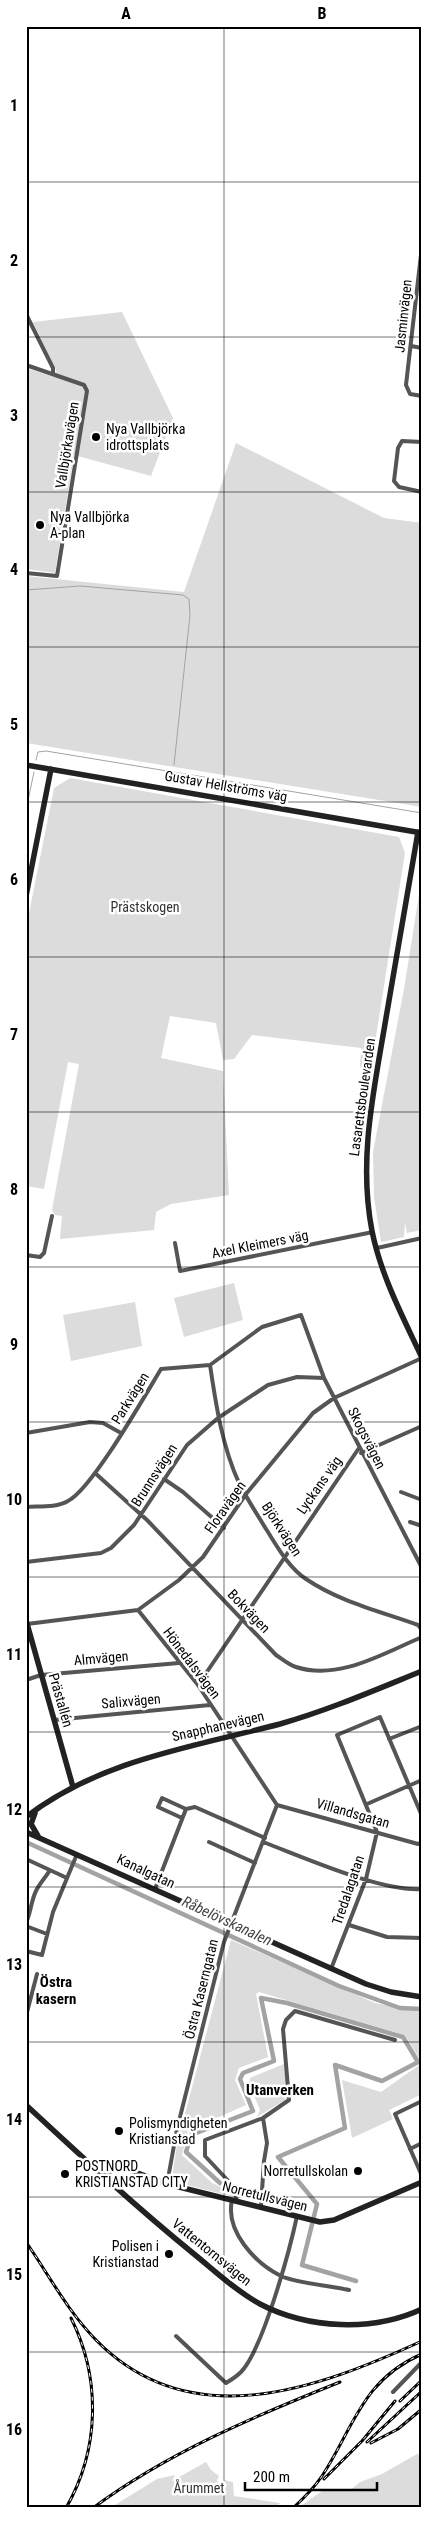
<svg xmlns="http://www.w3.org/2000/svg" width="448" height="2534" viewBox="0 0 448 2534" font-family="'Roboto Condensed',sans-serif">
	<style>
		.green { fill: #dcdcdc }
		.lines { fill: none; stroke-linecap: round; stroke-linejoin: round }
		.stream { stroke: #a3a3a3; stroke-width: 1 }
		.canal { stroke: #a3a3a3; stroke-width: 4.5 }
		.street { stroke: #555; stroke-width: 4 }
		.secondary { stroke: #222; stroke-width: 5.5 }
		.rail-casing { stroke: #000; stroke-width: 3 }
		.rail { stroke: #fff; stroke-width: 1; stroke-dasharray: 4; stroke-linecap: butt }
		.grid { fill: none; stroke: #000; stroke-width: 1; stroke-opacity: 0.55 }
		.poi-dot { fill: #000; stroke: #fff; stroke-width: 2 }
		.labels { text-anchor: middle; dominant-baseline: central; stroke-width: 5; stroke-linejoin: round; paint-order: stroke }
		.street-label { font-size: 14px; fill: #000; stroke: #fff }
		.poi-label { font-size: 14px; fill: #000; stroke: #fff; text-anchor: start }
		.park-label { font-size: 14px; fill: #333; stroke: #fff }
		.water-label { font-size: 15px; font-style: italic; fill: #444; stroke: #fff }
		.neighbourhood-label { font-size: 15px; font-weight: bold; fill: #000; stroke: #fff }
		.neatline { fill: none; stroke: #000; stroke-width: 2 }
		.grid-label { font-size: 16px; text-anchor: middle; font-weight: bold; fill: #000 }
	</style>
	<rect width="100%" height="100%" fill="#fff"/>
	<path class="green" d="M122 312 173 418 151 476 74 455 55 573 26 569V368L54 377 56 370 33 322Z
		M236 443 384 518 422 523V807L26 743V576L184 592Z
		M70 778 399 837 405 853 371 1068 360 1067 361 1048 252 1035 234 1059 223 1060 216 1023 170 1016 161 1058 223 1071 229 1195 171 1204 156 1212 154 1230 60 1239 62 1216 55 1215 52 1210 79 1064 68 1062 44 1189 26 1186V928L54 788Z
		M422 876V1230L407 1233 405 1223 404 1237 381 1242 374 1197 373 1152 404 989Z
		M234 1283 243 1320 184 1337 174 1298Z
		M135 1302 142 1346 71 1361 63 1315Z
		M231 1940 375 2003 422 2012V2056L419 2058 405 2035 259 1992 256 1994 268 2057 239 2068 235 2080 246 2105 188 2131 182 2155 212 2183 223 2188 227 2183 234 2197 175 2182 172 2178 177 2144Z
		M422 2063V2094L389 2110 393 2119 352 2138 342 2080 381 2092Z
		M284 2064 287 2091 285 2100 257 2117 260 2110 249 2083 250 2078Z
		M417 2454 422 2456V2508H298L322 2491H349L360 2482 382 2474Z
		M206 2462 211 2470 219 2476 217 2480 219 2485 224 2480 233 2482 234 2496 280 2503 275 2508H110L157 2479 175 2475 172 2481Z"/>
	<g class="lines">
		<path class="stream" d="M26 590 80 586 183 595 189 599 190 615 174 765
			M36 760 38 752 46 751 422 813
			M26 810 34 772"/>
		<path class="canal" d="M26 1842 339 1986 400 2008 422 2009
			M220 2183 186 2152 191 2135 253 2111 240 2079 243 2073 274 2061 261 1998 287 2003 403 2037 418 2062
			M356 2281 302 2265 317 2204 278 2157 345 2128 335 2065 382 2081 422 2060"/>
		<path class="street" d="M422 246 406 385 410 394 422 396
			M26 314 53 368V373
			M411 346 422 348
			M26 365 84 385 87 391 57 576 26 573
			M422 442 402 441 398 448 394 481 399 487 422 492
			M175 1243 180 1271 373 1232
			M377 1248 422 1238
			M26 1255 40 1257 44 1253 52 1216
			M210 1365C216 1405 222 1446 239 1483 247 1499 257 1514 266 1529 277 1546 288 1567 306 1579 340 1602 379 1611 418 1625L422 1630
			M26 1433 90 1422 103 1423 121 1433
			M361 1453 422 1426
			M95 1473 147 1520 276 1655C282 1659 289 1665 296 1667 339 1681 384 1653 422 1637
			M164 1479 183 1492 224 1528
			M401 1492 422 1500
			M26 1507C39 1506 56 1508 68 1501 92 1489 144 1397 161 1369L210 1365 262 1327 301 1315 324 1378 422 1568
			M410 1522 422 1526
			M26 1562 101 1553 111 1548 134 1525 187 1445 218 1418 268 1385 297 1377 324 1378
			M138 1610 198 1685 277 1805
			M27 1624 138 1610 179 1580 203 1557 246 1494 313 1413 334 1398 422 1358
			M26 1680 41 1675 179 1663
			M198 1685 359 1448
			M54 1720 210 1705
			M389 1739 422 1726
			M367 1804 422 1780
			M277 1805 418 1844 422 1842
			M186 1809 195 1807 265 1838
			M209 1842 255 1863
			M263 1842C303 1857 381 1892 422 1889
			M26 1859 67 1878
			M155 1889 186 1809 162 1798 158 1807 182 1818
			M26 1923C31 1912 31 1901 36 1891 39 1884 46 1877 50 1870
			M349 1925 387 1937 422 1938
			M26 1926 47 1934
			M26 1951 42 1955 53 1912 77 1854
			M331 1969 366 1879 377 1832 337 1735 380 1717 422 1816
			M26 2016 37 1974
			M422 2101 395 2114 422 2176
			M410 2149 422 2143
			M167 2184 177 2129 224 1942 277 1805
			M232 2200C225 2231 255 2263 281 2276 296 2283 331 2286 349 2290
			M237 2201 233 2186 205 2156V2140L263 2118 289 2100 283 2029 286 2020 295 2011 395 2040
			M261 2206 264 2161 267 2143 263 2118
			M176 2336 226 2383C231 2380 237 2376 241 2372 263 2349 290 2249 297 2216
			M393 2392 422 2362"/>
		<path class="secondary" d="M26 765 422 833
			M418 832C407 894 397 956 386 1018 374 1090 358 1159 372 1231 381 1276 403 1317 422 1358
			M26 896 51 769
			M26 1620 73 1787
			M35 1813 31 1824 38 1836
			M26 1817C100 1760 192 1747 280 1724 329 1710 375 1690 422 1671
			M26 1832 366 1984 391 1992 422 1997
			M26 2105C81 2156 135 2206 194 2254 215 2271 236 2291 260 2304 308 2329 373 2332 422 2309
			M102 2176 119 2166 167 2184 320 2222 334 2220 422 2182"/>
		<g class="rail-casing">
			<path id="rail" d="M26 2242C49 2275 68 2312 97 2341 191 2436 317 2389 422 2341
				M400 2401 422 2380
				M367 2442 422 2391
				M371 2443 398 2429 422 2409
				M324 2479 362 2441 395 2401
				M66 2508C100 2449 101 2378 71 2318
				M93 2508C167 2453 255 2416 340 2382
				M293 2508C304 2498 314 2488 322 2476 354 2427 362 2380 422 2354"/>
		</g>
		<use href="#rail" class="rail"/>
	</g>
	<path class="grid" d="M224 26V2508M26 182H422M26 337H422M26 492H422M26 647H422M26 802H422M26 957H422M26 1112H422M26 1267H422M26 1422H422M26 1577H422M26 1732H422M26 1887H422M26 2042H422M26 2197H422M26 2352H422"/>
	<g class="poi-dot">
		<circle cx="96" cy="437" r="5"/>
		<circle cx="40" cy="525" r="5"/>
		<circle cx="119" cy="2131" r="5"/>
		<circle cx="358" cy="2171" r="5"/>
		<circle cx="65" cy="2174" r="5"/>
		<circle cx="169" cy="2254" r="5"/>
	</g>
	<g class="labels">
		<g class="street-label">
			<text transform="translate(403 316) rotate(-84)">Jasminvägen</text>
			<text transform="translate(67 445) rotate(-81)">Vallbjörkavägen</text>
			<text transform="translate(226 786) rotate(10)">Gustav Hellströms väg</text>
			<text transform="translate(362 1097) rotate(-82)">Lasarettsboulevarden</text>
			<text transform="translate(260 1244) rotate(-11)">Axel Kleimers väg</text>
			<text transform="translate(130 1398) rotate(-58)">Parkvägen</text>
			<text transform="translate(367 1438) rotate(63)">Skogsvägen</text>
			<text transform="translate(154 1475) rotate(-57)">Brunnsvägen</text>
			<text transform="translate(319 1485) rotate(-55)">Lyckans väg</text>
			<text transform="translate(225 1507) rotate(-55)">Floravägen</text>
			<text transform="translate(282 1529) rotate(57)">Björkvägen</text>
			<text transform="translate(249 1611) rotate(46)">Bokvägen</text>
			<text transform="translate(101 1658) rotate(-5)">Almvägen</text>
			<text transform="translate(192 1663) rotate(53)">Hönedalsvägen</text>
			<text transform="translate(61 1700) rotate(74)">Prästallén</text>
			<text transform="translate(131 1701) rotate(-5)">Salixvägen</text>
			<text transform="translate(218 1726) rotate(-13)">Snapphanevägen</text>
			<text transform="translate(353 1813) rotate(16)">Villandsgatan</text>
			<text transform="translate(146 1871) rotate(25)">Kanalgatan</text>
			<text transform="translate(348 1890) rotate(-71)">Tredalagatan</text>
			<text transform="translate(201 1989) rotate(-76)">Östra Kaserngatan</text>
			<text transform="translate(265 2196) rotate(14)">Norretullsvägen</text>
			<text transform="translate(212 2252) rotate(39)">Vattentornsvägen</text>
		</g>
		<g class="poi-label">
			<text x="106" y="429">Nya Vallbjörka<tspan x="106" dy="16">idrottsplats</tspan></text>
			<text x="50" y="517">Nya Vallbjörka<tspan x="50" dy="16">A-plan</tspan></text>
			<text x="129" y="2123">Polismyndigheten<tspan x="129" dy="16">Kristianstad</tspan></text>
			<text x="75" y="2166">POSTNORD<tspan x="75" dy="16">KRISTIANSTAD CITY</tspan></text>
			<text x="348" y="2171" text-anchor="end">Norretullskolan</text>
			<text x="159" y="2246" text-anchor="end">Polisen i<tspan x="159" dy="16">Kristianstad</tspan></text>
		</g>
		<g class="park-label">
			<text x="145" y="907">Prästskogen</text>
			<text x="199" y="2488">Årummet</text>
		</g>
		<g class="water-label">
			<text transform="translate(227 1921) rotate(25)">Råbelövskanalen</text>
		</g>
		<g class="neighbourhood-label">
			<text x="56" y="1982">Östra<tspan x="56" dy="17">kasern</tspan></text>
			<text x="280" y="2090">Utanverken</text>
		</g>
	</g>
	<rect width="448" height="2534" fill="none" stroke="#ffffff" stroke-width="55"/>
	<path d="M245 2482v8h132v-8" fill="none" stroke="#000000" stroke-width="2.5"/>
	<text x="253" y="2482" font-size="15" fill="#000000" stroke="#ffffff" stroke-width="4" paint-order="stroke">200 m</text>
	<rect x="28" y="28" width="392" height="2478" class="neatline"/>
	<g class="grid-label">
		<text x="126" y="19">A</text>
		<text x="322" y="19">B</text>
		<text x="14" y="111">1</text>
		<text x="14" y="266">2</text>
		<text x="14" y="421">3</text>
		<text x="14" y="575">4</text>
		<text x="14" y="730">5</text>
		<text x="14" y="885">6</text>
		<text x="14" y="1040">7</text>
		<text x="14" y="1195">8</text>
		<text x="14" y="1350">9</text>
		<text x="14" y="1505">10</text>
		<text x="14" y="1660">11</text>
		<text x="14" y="1815">12</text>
		<text x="14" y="1970">13</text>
		<text x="14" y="2125">14</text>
		<text x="14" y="2280">15</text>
		<text x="14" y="2435">16</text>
	</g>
</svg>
